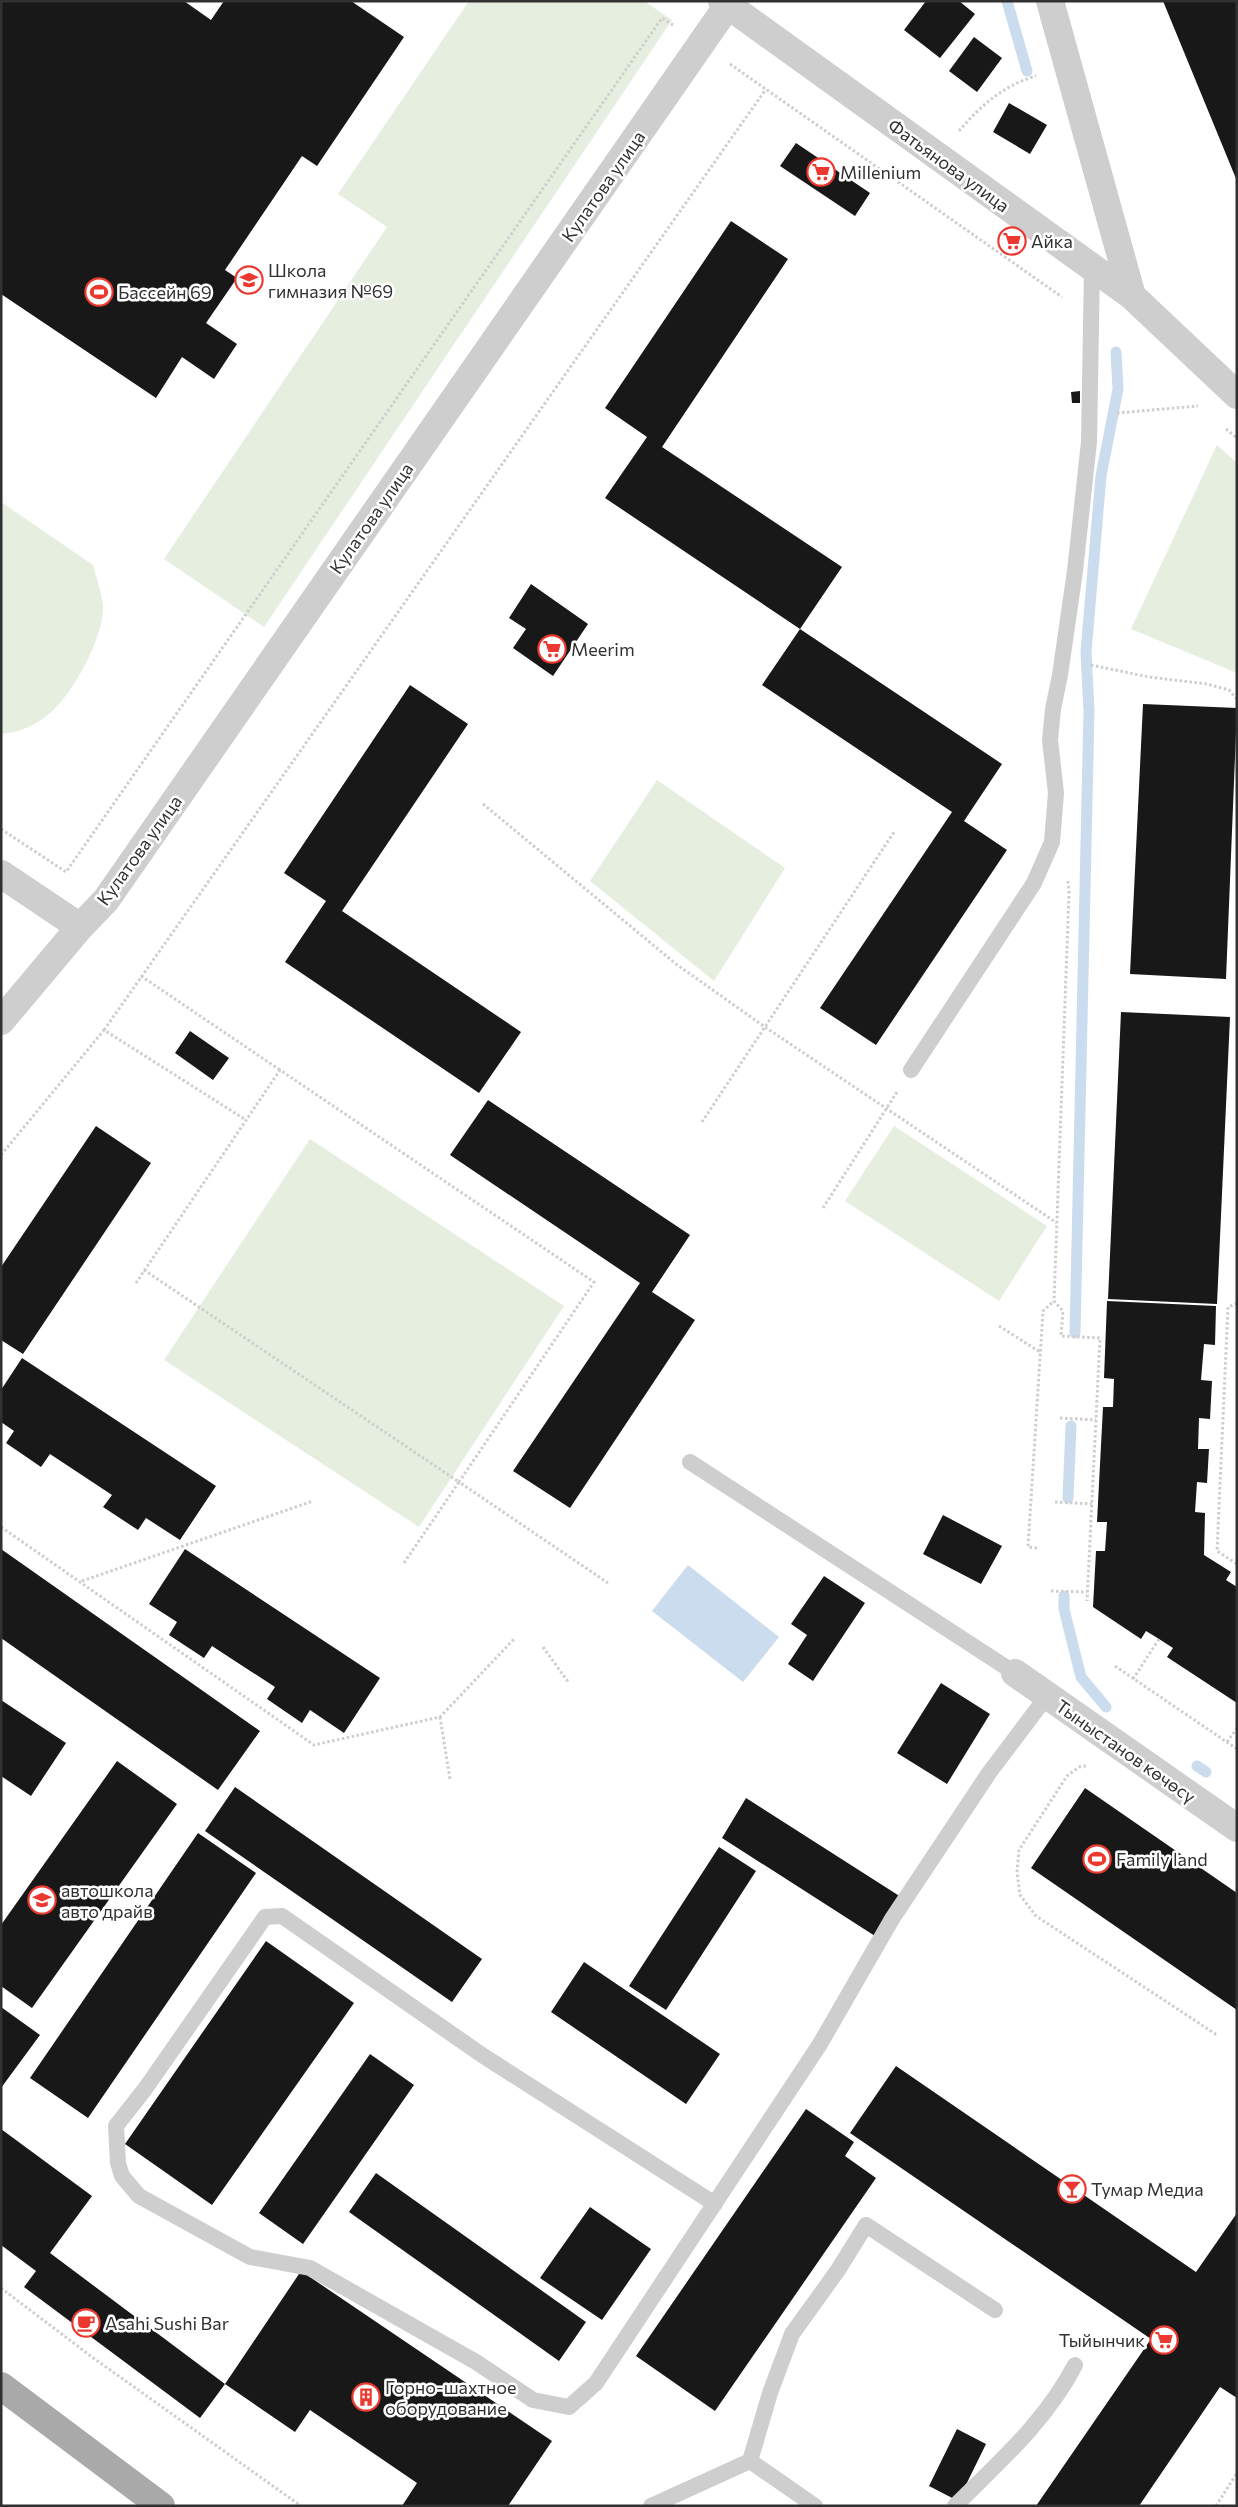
<svg xmlns="http://www.w3.org/2000/svg" width="1238" height="2507" viewBox="0 0 1238 2507" font-family="Commissioner,sans-serif">
	<style>
		.green { fill: #e5eedf }
		.water { fill: #cadcee }
		.lines { fill: none; stroke-linecap: round; stroke-linejoin: round }
		.stream { stroke: #cadcee; stroke-width: 11 }
		.building { fill: #181818 }
		.path { stroke: #cecece; stroke-width: 3; stroke-dasharray: 2.5 2.5; stroke-linecap: butt }
		.lane { stroke: #cecece; stroke-width: 16 }
		.street { stroke: #cecece; stroke-width: 28 }
		.primary { stroke: #a9a9a9; stroke-width: 28 }
		.labels { text-anchor: middle; dominant-baseline: central; stroke-width: 5; stroke-linejoin: round; paint-order: stroke }
		.street-label { font-size: 18px; fill: #313131; stroke: #fff }
		.poi-label { font-size: 18px; fill: #313131; stroke: #fff; text-anchor: start }
	</style>
	<rect width="100%" height="100%" fill="#fff"/>
	<path class="green" d="M469 1H644L672 20 264 627 164 559 387 227 338 194Z
		M1217 445 1237 463V673L1131 629Z
		M1 502 93 565C96 578 102 593 103 606 104 637 73 694 49 714 36 725 18 733 1 734Z
		M657 780 785 868 714 981 590 881Z
		M894 1126 1047 1226 999 1301 845 1201Z
		M310 1139 564 1306 419 1527 164 1360Z"/>
	<path class="water" d="M688 1565 779 1637 743 1682 652 1611Z"/>
	<g class="lines">
		<path class="stream" d="M1007 1 1027 71
			M1075 1333 1089 711 1086 652 1101 476 1118 389 1116 352
			M1068 1498 1071 1426
			M1064 1596V1609L1081 1677 1106 1707
			M1197 1766 1206 1772"/>
	</g>
	<path class="building" d="M1 1H184L211 20 224 1H351L404 37 317 166 302 156 225 270 237 278 206 323 237 344 214 379 182 357 156 398 1 294Z
		M926 1H959L975 14 940 58 904 30Z
		M1163 1H1237V181Z
		M974 37 1002 58 977 92 949 71Z
		M1009 103 1047 125 1030 154 993 132Z
		M796 143 870 193 855 216 780 166Z
		M731 221 788 259 662 447 842 567 800 629 605 498 647 437 605 408Z
		M1080 391V403H1072L1071 392Z
		M531 584 588 624 553 676 513 648 526 629 509 618Z
		M800 629 1002 764 964 821 1007 850 876 1045 820 1008 952 812 762 685Z
		M410 685 468 724 342 911 521 1032 479 1093 285 962 326 901 284 873Z
		M1143 704 1237 708 1226 979 1130 974Z
		M1121 1012 1230 1017 1217 1304 1108 1299Z
		M190 1031 229 1058 213 1080 175 1053Z
		M488 1100 690 1235 652 1292 695 1320 570 1508 513 1471 640 1283 450 1155Z
		M96 1126 151 1163 23 1354 1 1340V1267Z
		M1107 1301 1216 1306 1215 1345 1204 1344 1201 1380 1212 1381 1210 1419 1199 1418 1198 1449H1209L1207 1483 1197 1482 1195 1512 1205 1513 1204 1555 1231 1572 1226 1580 1237 1587V1703L1167 1657 1173 1648 1159 1639 1146 1631 1141 1639 1093 1607 1096 1551H1105L1107 1522H1097L1103 1407H1113L1114 1379 1104 1378Z
		M22 1358 216 1486 180 1540 146 1518 138 1530 103 1507 112 1495 50 1454 41 1467 6 1443 14 1431 1 1422V1390Z
		M943 1515 1002 1546 981 1584 923 1554Z
		M1 1549 260 1731 218 1790 1 1638Z
		M185 1549 380 1678 344 1733 310 1710 302 1723 267 1699 275 1687 212 1646 204 1658 169 1635 177 1622 149 1604Z
		M824 1576 865 1603 813 1681 788 1664 807 1635 791 1624Z
		M941 1683 990 1714 947 1784 897 1753Z
		M1 1700 66 1743 31 1796 1 1776Z
		M117 1761 177 1804 32 2008 1 1986V1925Z
		M235 1787 482 1959 452 2002 205 1831Z
		M1085 1788 1237 1893V2010L1031 1868Z
		M746 1798 901 1897 875 1936 722 1838Z
		M198 1833 256 1873 88 2118 30 2078Z
		M719 1847 756 1871 666 2010 629 1986Z
		M266 1941 354 2003 212 2205 125 2144Z
		M584 1962 720 2054 686 2104 551 2012Z
		M1 2007 40 2035 1 2088Z
		M370 2054 414 2085 303 2244 259 2213Z
		M896 2066 1196 2272 1237 2213V2398L1220 2387 1139 2506H1036L1151 2339 850 2133Z
		M806 2109 854 2142 845 2156 876 2178 715 2411 636 2356Z
		M1 2129 92 2196 50 2253 225 2384 200 2418 24 2287 36 2271 1 2245Z
		M376 2173 586 2322 559 2361 349 2212Z
		M590 2207 651 2249 602 2320 540 2278Z
		M301 2271 552 2441 508 2506H402L417 2483 310 2410 295 2432 225 2384Z
		M957 2429 986 2444 958 2501 929 2486Z"/>
	<g class="lines">
		<path class="path" d="M730 64 1062 297
			M959 131C980 106 1004 85 1036 76
			M1117 413 1198 406
			M1226 429 1237 438
			M1091 665 1149 677 1207 684 1229 690 1237 699
			M483 804 676 964 765 1027 1057 1223
			M1 829 66 872 662 18 673 25
			M1068 881 1069 893 1054 1301 1063 1311 1061 1336 1100 1338 1087 1601
			M141 976 280 1070
			M104 1030 766 89
			M702 1122 894 832
			M1 1155 104 1030 246 1120
			M823 1208 897 1092
			M144 1270 459 1482 404 1563
			M136 1283 280 1070 594 1282 459 1482 608 1583
			M1237 1303 1228 1307 1217 1551 1237 1564
			M999 1326 1040 1352
			M1060 1418 1096 1420
			M1055 1502 1092 1504
			M1 1527 314 1745 440 1717 515 1638
			M1037 1548 1028 1547 1043 1311 1054 1301
			M82 1581 313 1501
			M1051 1591 1087 1592
			M543 1647 569 1683
			M1115 1666 1237 1749
			M1133 1679 1159 1639
			M440 1717 450 1779
			M1227 1742 1237 1728
			M1086 1766 1079 1767 1067 1776 1019 1850 1017 1872 1020 1895 1036 1916 1217 2035
			M1 2288 92 2357 301 2506
			M1216 2506 1237 2473"/>
		<path class="lane" d="M911 1070 1034 883 1052 842 1056 793 1050 740 1053 709 1060 675 1075 571 1089 442 1092 267
			M690 1462 1015 1673
			M715 2204 482 2055 282 1916 265 1917 145 2089 116 2126 118 2163 122 2176 139 2196 250 2257 310 2268 476 2362 533 2400 569 2407 596 2383 820 2044 892 1919 989 1773 1047 1696
			M750 2461 770 2393 792 2334 838 2270 866 2225 995 2310
			M651 2506 750 2461 815 2506
			M955 2506C999 2462 1046 2421 1075 2365"/>
		<path class="street" d="M722 1 1132 296 1237 395
			M1050 1 1132 296
			M1 874 80 927
			M1 1021 80 927 106 900 728 5
			M1015 1673 1237 1828"/>
		<path class="primary" d="M1 2386 161 2506"/>
	</g>
	<defs>
		<g id="supermarket-ring" transform="scale(1.4375)"><circle r="9.5" fill="#fff" stroke="#eb392f" stroke-width="1.5"/><path d="M-6-5.5h2.5l.6 2H6L4.5 2H-2.5L-4.4-4H-6ZM-1.5 3.2a1.3 1.3 0 1 0 .1 0ZM3 3.2a1.3 1.3 0 1 0 .1 0Z" fill="#eb392f"/></g>
		<g id="school-ring" transform="scale(1.4375)"><circle r="9.5" fill="#fff" stroke="#eb392f" stroke-width="1.5"/><path d="M0-5L7-2L0 1L-7-2ZM-4 1L0 2.5L4 1V4Q0 6-4 4Z" fill="#eb392f"/></g>
		<g id="stadium-ring" transform="scale(1.4375)"><circle r="9.5" fill="#fff" stroke="#eb392f" stroke-width="1.5"/><path d="M0-5a6.5 5 0 1 0 0 10a6.5 5 0 1 0 0-10ZM-3.5-1.8h7v3.6h-7Z" fill="#eb392f"/></g>
		<g id="bar-ring" transform="scale(1.4375)"><circle r="9.5" fill="#fff" stroke="#eb392f" stroke-width="1.5"/><path d="M-6-5H6L.8 .8V4.5H3.5V6h-7V4.5H-.8V.8Z" fill="#eb392f"/></g>
		<g id="cafe-ring" transform="scale(1.4375)"><circle r="9.5" fill="#fff" stroke="#eb392f" stroke-width="1.5"/><path d="M-5.5-4.5H6V0H3Q3 3.5 0 3.5H-2.5Q-5.5 3.5-5.5 0ZM3-3.2v2h1.7v-2ZM-6 4.5H4V6H-6Z" fill="#eb392f"/></g>
		<g id="building-ring" transform="scale(1.4375)"><circle r="9.5" fill="#fff" stroke="#eb392f" stroke-width="1.5"/><path d="M-4-6H4V6H1V3H-1V6H-4ZM-2.5-4.3h1.7v1.8h-1.7ZM.8-4.3h1.7v1.8H.8ZM-2.5-1h1.7V.8h-1.7ZM.8-1h1.7V.8H.8Z" fill="#eb392f"/></g>
	</defs>
	<g fill-rule="evenodd">
		<use href="#supermarket-ring" x="821" y="172"/>
		<use href="#supermarket-ring" x="1012" y="241"/>
		<use href="#school-ring" x="249" y="280"/>
		<use href="#stadium-ring" x="99" y="292"/>
		<use href="#supermarket-ring" x="552" y="649"/>
		<use href="#stadium-ring" x="1097" y="1859"/>
		<use href="#school-ring" x="42" y="1900"/>
		<use href="#bar-ring" x="1072" y="2189"/>
		<use href="#cafe-ring" x="86" y="2323"/>
		<use href="#supermarket-ring" x="1164" y="2340"/>
		<use href="#building-ring" x="366" y="2397"/>
	</g>
	<g class="labels">
		<g class="street-label">
			<text transform="translate(949 165) rotate(36)">Фатьянова улица</text>
			<text transform="translate(603 186) rotate(-55)">Кулатова улица</text>
			<text transform="translate(371 518) rotate(-55)">Кулатова улица</text>
			<text transform="translate(139 850) rotate(-54)">Кулатова улица</text>
			<text transform="translate(1126 1751) rotate(35)">Тыныстанов көчөсү</text>
		</g>
		<g class="poi-label">
			<text x="840" y="172">Millenium</text>
			<text x="1031" y="241">Айка</text>
			<text x="268" y="270">Школа<tspan x="268" dy="21">гимназия №69</tspan></text>
			<text x="118" y="292">Бассейн 69</text>
			<text x="571" y="649">Meerim</text>
			<text x="1116" y="1859">Family land</text>
			<text x="61" y="1890">автошкола<tspan x="61" dy="21">авто драйв</tspan></text>
			<text x="1091" y="2189">Тумар Медиа</text>
			<text x="105" y="2323">Asahi Sushi Bar</text>
			<text x="1145" y="2340" text-anchor="end">Тыйынчик</text>
			<text x="385" y="2387">Горно-шахтное<tspan x="385" dy="21">оборудование</tspan></text>
		</g>
	</g>
	<rect width="1238" height="2507" fill="none" stroke="#313131" stroke-width="5"/>
</svg>
